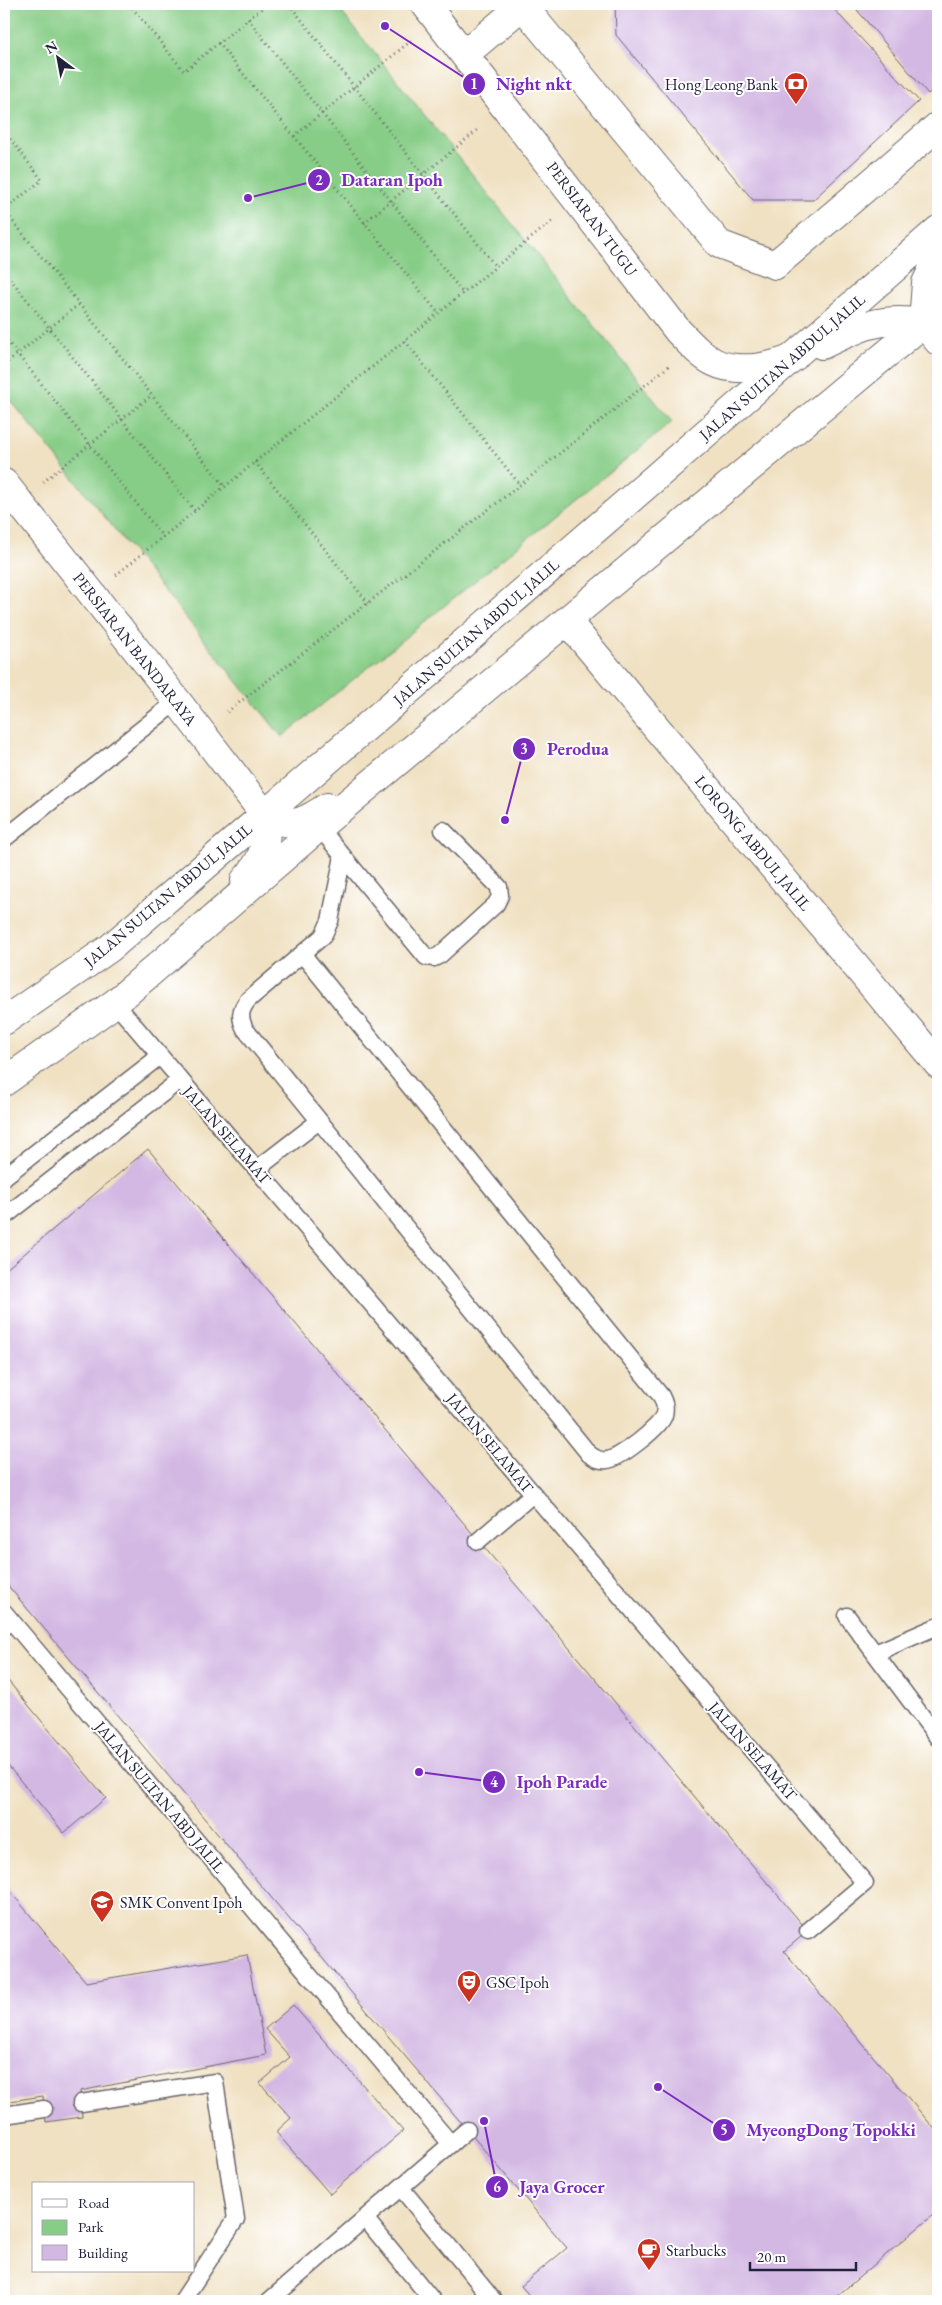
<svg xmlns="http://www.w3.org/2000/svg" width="942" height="2305" viewBox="0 0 942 2305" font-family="'EB Garamond',serif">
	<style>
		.green { fill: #87cd87; stroke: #547861 }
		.building { fill: #d3b8e3 }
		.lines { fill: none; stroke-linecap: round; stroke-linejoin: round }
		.service-casing { stroke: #6a656a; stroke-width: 19 }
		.minor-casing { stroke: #6a656a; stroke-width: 30 }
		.tertiary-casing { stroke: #6a656a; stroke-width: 30 }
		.path { stroke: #6a656a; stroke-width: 3; stroke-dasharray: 1 4; stroke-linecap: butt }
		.service { stroke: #fff; stroke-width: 16 }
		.minor { stroke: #fff; stroke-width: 28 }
		.tertiary { stroke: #fff; stroke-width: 28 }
		.labels { text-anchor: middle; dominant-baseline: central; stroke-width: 4; stroke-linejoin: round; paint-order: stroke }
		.poi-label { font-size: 16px; fill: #22223b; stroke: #fff; text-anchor: start }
		.street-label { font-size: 16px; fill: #22223b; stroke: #fff }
		.leader { fill: none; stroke: #7b2cbf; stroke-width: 2 }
		.callout-dot { fill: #7b2cbf; stroke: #fff; stroke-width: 2 }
		.mark-label { font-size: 15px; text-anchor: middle; font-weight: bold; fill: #fff }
		.callout-label { font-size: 18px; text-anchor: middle; font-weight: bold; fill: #7b2cbf; stroke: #fff; stroke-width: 4; stroke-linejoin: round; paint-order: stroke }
	</style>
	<rect width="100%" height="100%" fill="#fff"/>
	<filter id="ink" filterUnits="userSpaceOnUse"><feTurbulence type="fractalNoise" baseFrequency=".02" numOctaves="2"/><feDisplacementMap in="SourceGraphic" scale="10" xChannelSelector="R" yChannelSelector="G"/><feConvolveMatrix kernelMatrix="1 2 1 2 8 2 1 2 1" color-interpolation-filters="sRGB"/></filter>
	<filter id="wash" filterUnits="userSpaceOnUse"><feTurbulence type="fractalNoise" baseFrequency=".0096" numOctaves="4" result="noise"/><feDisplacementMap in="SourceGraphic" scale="20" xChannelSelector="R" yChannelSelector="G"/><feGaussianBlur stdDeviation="1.12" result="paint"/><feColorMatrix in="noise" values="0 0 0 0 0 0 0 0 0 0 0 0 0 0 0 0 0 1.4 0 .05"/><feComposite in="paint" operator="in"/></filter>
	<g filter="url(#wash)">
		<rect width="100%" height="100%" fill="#f0e1c2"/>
		<path class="green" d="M4 4H335L672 422 282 737 4 392Z"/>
		<g id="blocks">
			<path class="building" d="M615 4H829L919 101 813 200H753L616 35Z
				M852 4H938V85L928 94Z
				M148 1149 808 1931 784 1951 938 2133V2211L831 2301H534L521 2286 567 2248 4 1581V1271Z
				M4 1676 106 1798 64 1833 4 1761Z
				M4 1884 86 1982 247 1955 266 2055 80 2091 82 2117 46 2122 43 2096 4 2102Z
				M293 2005 403 2131 330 2194 276 2132 291 2118 260 2083 290 2057 265 2029Z"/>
		</g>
	</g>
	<g filter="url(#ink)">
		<use href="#blocks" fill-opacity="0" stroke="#6a656a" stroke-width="1"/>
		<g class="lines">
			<g class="service-casing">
				<path id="service" d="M319 827 426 957 434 958 440 955 496 904 500 896 499 887 443 830
					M4 839 177 701
					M303 955 661 1396C664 1402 666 1407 664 1415 662 1426 618 1460 607 1460 599 1461 595 1458 589 1454L245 1029C239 1017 240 1010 248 1000L323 936 330 921 343 856
					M115 1003 865 1883 808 1931
					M257 1169 319 1121
					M4 1177 160 1056
					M4 1217 180 1080
					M478 1541 533 1494
					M4 1612 451 2144
					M847 1616 938 1738
					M875 1653 938 1626
					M81 2103 215 2082 236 2219 182 2301
					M4 2115 44 2109
					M401 2188 494 2301
					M365 2218 433 2301
					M269 2301 467 2130"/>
			</g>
			<g class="minor-casing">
				<path id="minor" d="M425 4 678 331C706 360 718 373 761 367 772 365 784 363 794 357
					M522 5 719 244 775 265 938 126
					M465 54 524 4
					M567 621 938 1064"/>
			</g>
			<g class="tertiary-casing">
				<path id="tertiary" d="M923 323 926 283 938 258
					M923 323 938 341
					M822 345C859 327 881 316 923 323
					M4 483 177 701 265 815C292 829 303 823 327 807
					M245 880C264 859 268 844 265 815
					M4 1021 110 948 649 483 938 230
					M4 1082 115 1003 319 827 938 311"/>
			</g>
			<path class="path" d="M129 4 184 71 267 4
				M289 4 496 267
				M248 19 463 293
				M218 43 439 314
				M4 131 42 180 4 210
				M294 136 412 40
				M4 210 225 487
				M364 223 480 128
				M4 271 195 511
				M4 337 163 537
				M405 341 520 485
				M4 365 79 304
				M255 462 368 603
				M43 482 152 395
				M116 575 552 221
				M227 712 520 485 669 366"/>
			<use href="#service" class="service"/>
			<use href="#minor" class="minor"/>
			<use href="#tertiary" class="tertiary"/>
		</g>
	</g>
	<defs>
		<g id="bank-pin" transform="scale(1.25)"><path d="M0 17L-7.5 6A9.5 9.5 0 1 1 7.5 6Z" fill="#c8321e" stroke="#fff"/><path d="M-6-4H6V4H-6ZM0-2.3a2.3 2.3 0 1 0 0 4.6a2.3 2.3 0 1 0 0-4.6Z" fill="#fff"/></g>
		<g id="school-pin" transform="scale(1.25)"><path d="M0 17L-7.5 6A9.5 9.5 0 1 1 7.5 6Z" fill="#c8321e" stroke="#fff"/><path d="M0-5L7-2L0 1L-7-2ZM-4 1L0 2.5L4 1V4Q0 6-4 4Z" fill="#fff"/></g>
		<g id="theatre-pin" transform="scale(1.25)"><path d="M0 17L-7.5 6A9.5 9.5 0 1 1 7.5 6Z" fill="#c8321e" stroke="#fff"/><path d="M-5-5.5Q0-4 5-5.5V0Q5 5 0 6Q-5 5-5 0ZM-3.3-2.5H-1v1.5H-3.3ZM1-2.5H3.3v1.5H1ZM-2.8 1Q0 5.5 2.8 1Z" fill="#fff"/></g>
		<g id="cafe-pin" transform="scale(1.25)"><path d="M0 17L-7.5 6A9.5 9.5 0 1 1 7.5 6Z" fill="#c8321e" stroke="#fff"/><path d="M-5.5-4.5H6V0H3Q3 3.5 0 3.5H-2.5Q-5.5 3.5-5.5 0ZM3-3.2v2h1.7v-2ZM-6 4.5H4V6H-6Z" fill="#fff"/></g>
	</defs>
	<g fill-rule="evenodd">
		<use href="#bank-pin" x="796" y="84"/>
		<use href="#school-pin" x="102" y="1902"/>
		<use href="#theatre-pin" x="469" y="1982"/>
		<use href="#cafe-pin" x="649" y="2250"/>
	</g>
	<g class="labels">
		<g class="poi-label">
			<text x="778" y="84" text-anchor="end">Hong Leong Bank</text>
			<text x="120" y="1902">SMK Convent Ipoh</text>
			<text x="486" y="1982">GSC Ipoh</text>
			<text x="666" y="2250">Starbucks</text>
		</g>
		<g class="street-label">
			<text transform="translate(592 219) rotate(53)">PERSIARAN TUGU</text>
			<text transform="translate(782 367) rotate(-41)">JALAN SULTAN ABDUL JALIL</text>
			<text transform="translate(476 632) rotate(-41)">JALAN SULTAN ABDUL JALIL</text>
			<text transform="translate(135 649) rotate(52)">PERSIARAN BANDARAYA</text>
			<text transform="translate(753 843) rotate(50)">LORONG ABDUL JALIL</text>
			<text transform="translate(168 895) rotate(-40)">JALAN SULTAN ABDUL JALIL</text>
			<text transform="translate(227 1135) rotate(49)">JALAN SELAMAT</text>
			<text transform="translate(490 1443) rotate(50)">JALAN SELAMAT</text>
			<text transform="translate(753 1751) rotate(49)">JALAN SELAMAT</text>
			<text transform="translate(160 1797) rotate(50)">JALAN SULTAN ABD JALIL</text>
		</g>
	</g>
	<path class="leader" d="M385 26L474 84M248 198L319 180M505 820L524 749M419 1772L494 1782M658 2087L724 2130M484 2121L497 2187"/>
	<g class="callout-dot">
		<circle cx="385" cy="26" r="5"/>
		<circle cx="248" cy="198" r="5"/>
		<circle cx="505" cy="820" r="5"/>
		<circle cx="419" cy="1772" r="5"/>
		<circle cx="658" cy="2087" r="5"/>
		<circle cx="484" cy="2121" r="5"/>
		<circle cx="474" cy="84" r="12"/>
		<circle cx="319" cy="180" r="12"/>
		<circle cx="524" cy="749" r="12"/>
		<circle cx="494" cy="1782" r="12"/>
		<circle cx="724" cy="2130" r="12"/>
		<circle cx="497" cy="2187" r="12"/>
	</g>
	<g class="mark-label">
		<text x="474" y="89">1</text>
		<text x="319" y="185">2</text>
		<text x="524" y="754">3</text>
		<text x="494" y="1787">4</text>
		<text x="724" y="2135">5</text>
		<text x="497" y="2192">6</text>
	</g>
	<g class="callout-label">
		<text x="534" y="90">Night nkt</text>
		<text x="392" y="186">Dataran Ipoh</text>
		<text x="578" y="755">Perodua</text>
		<text x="562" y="1788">Ipoh Parade</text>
		<text x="831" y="2136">MyeongDong Topokki</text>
		<text x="562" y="2193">Jaya Grocer</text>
	</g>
	<rect width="942" height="2305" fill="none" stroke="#fff" stroke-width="20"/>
	<rect x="32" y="2182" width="162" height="90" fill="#ffffff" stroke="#a7a7b1"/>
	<rect x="42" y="2199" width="25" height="8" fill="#ffffff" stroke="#a7a7b1"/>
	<text x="78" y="2208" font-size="15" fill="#22223b">Road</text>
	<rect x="42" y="2220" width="25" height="15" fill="#87cd87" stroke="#a7a7b1"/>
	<text x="78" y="2232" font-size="15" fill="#22223b">Park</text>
	<rect x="42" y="2245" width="25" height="15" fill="#d3b8e3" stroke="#a7a7b1"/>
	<text x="78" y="2258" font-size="15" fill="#22223b">Building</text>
	<g transform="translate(58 58) rotate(328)" stroke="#ffffff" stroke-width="4" paint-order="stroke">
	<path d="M0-4L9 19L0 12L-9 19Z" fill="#22223b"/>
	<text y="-8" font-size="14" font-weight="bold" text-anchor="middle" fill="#22223b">N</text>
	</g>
	<path d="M750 2262v8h106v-8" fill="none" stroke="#22223b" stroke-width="2.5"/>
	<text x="757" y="2262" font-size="15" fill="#22223b" stroke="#ffffff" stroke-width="4" paint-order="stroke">20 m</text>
</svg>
